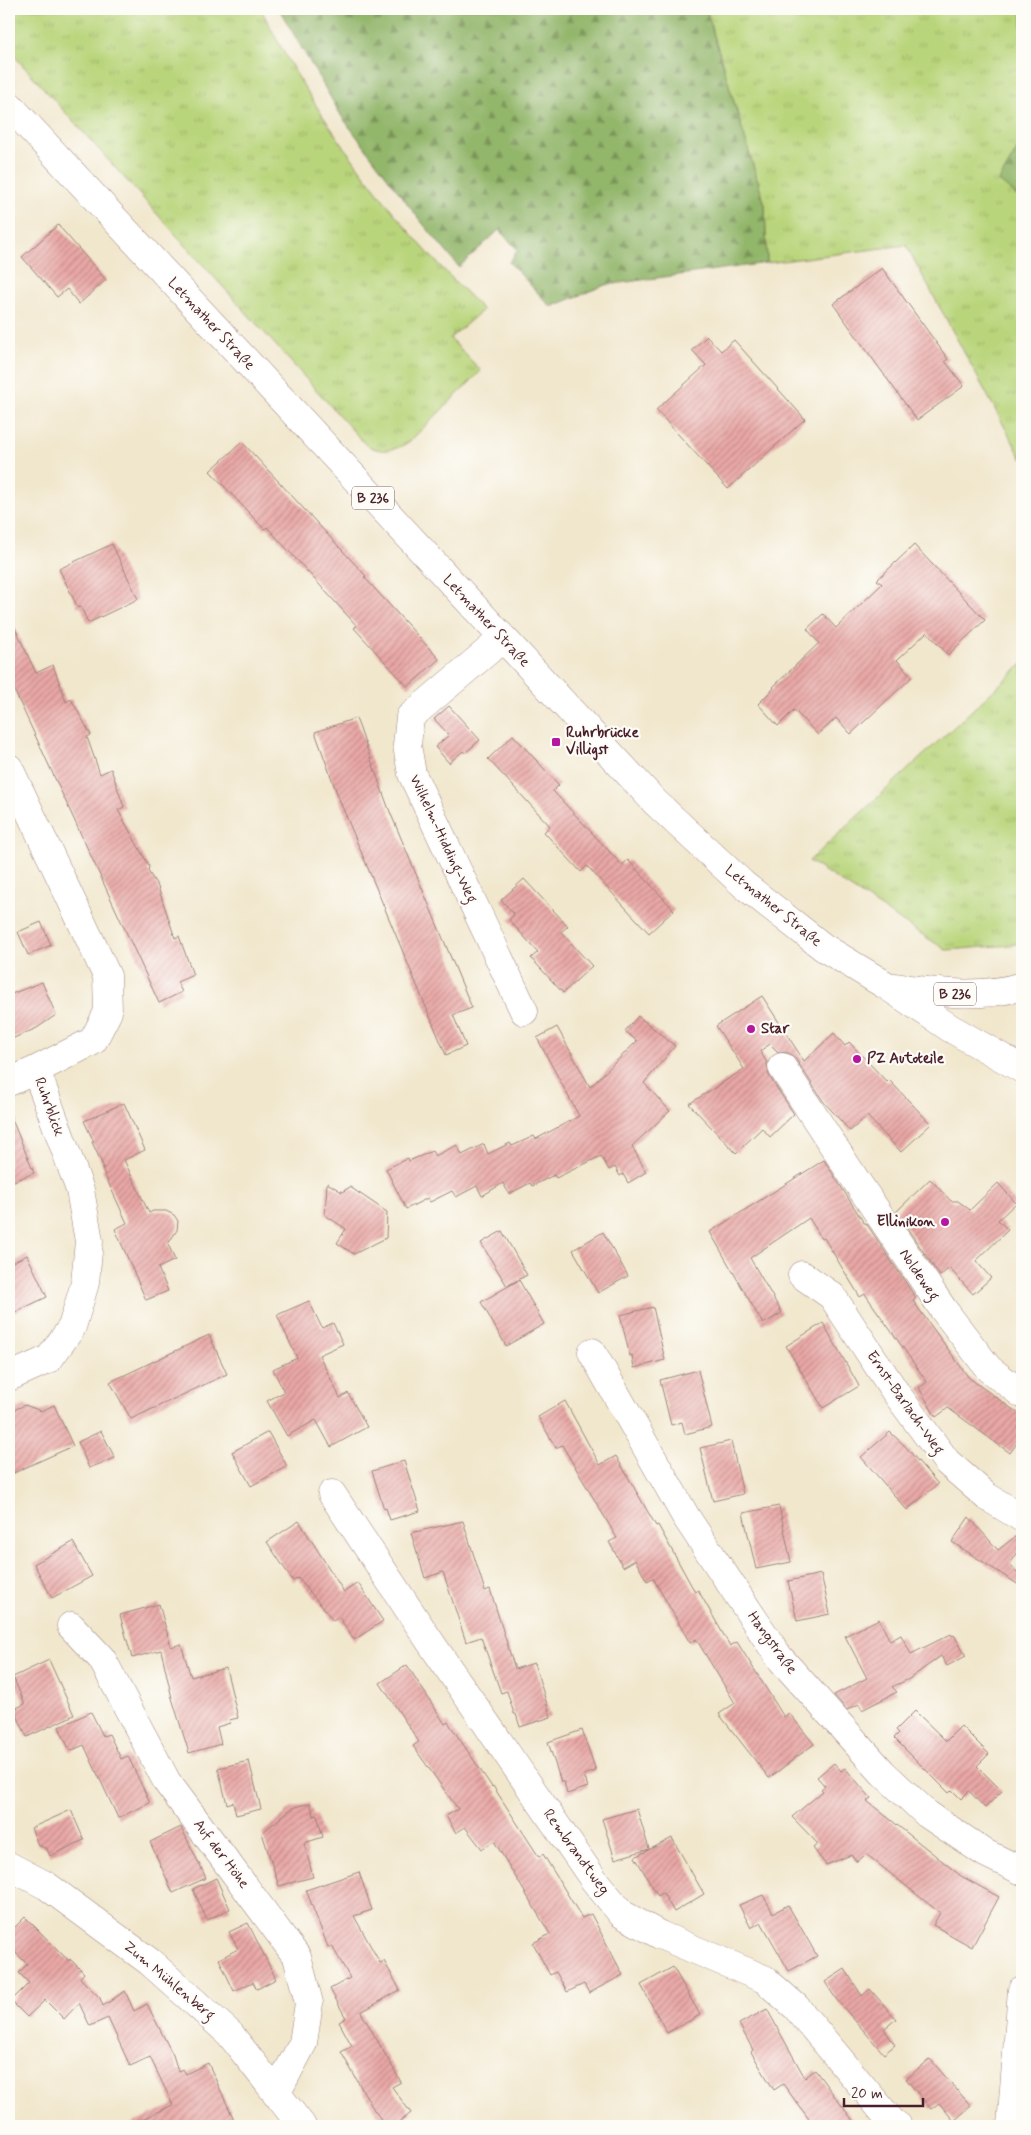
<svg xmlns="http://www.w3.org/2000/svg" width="1031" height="2135" viewBox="0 0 1031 2135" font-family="Mynerve,sans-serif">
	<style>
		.grass { fill: url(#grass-tufts); stroke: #827a53 }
		.forest { fill: url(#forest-firs); stroke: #6e6a4b }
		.building { fill: url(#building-hatch) }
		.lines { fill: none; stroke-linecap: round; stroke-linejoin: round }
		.minor-casing { stroke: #9e837c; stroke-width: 29 }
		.primary-casing { stroke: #9e837c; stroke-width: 29 }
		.minor { stroke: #fff; stroke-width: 28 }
		.primary { stroke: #fff; stroke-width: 28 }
		.poi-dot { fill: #b5179e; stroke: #fdfcf7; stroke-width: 2 }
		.labels { text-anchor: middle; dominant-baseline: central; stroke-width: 4.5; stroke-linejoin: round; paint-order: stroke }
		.shield { fill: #fdfcf7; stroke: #806168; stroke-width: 1 }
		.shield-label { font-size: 14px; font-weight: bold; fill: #4a1f2b }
		.street-label { font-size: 15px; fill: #4a1f2b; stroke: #fdfcf7 }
		.poi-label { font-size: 15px; font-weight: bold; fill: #4a1f2b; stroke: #fdfcf7; text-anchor: start }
	</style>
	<defs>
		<pattern id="grass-tufts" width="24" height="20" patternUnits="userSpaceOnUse" patternTransform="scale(1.25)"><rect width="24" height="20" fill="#b9d57b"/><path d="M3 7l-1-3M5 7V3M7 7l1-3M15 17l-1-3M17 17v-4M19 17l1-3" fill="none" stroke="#a1b66a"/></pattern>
		<pattern id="forest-firs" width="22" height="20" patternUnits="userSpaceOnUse" patternTransform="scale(1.25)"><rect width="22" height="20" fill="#92b66b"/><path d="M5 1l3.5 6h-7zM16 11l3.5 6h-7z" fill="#799358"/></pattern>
		<pattern id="building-hatch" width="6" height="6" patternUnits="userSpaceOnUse" patternTransform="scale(1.25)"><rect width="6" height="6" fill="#e9a8a6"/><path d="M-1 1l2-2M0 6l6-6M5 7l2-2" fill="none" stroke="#bf8887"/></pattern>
	</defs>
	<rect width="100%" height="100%" fill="#fdfcf7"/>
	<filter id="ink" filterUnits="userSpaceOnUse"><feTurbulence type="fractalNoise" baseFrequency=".02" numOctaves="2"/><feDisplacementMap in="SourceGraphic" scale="10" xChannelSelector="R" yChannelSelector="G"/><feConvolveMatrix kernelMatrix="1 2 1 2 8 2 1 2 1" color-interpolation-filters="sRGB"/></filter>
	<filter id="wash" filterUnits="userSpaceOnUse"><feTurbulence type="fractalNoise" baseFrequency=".0096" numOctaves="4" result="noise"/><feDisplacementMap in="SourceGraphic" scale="20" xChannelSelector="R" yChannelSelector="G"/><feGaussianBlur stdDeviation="1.12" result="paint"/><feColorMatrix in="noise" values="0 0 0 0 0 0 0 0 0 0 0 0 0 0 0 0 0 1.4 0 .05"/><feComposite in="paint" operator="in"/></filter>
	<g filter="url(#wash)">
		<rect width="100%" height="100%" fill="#f1e7cd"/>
		<path class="grass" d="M9 9H261C301 90 355 167 413 236 435 262 460 286 483 310L450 338 481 371 410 441C395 451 381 454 365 444L9 50Z
			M706 9H1022V141L999 181 1022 200V459L906 245 767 263 765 205Z
			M1022 664V942L1012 945 946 950 809 861Z"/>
		<path class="forest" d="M279 9H706L765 205 767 263 605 285 551 307 509 262 518 250 499 230 459 267 419 219 342 117Z
			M1022 141V200L999 181Z"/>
		<g id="blocks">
			<path class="building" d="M58 225 106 280 79 304 67 289 57 297 22 257Z
				M882 268 948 359 945 361 964 386 917 420 833 304Z
				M707 336 721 351 734 340 805 419 728 489 656 410 706 365 692 350Z
				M242 442 366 576 364 577 439 659 408 687 354 628 357 626 267 527 264 529 210 471Z
				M112 544 138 599 88 623 81 607 78 608 59 569Z
				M914 545 985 620 948 655 927 632 897 660 912 677 851 734 836 718 818 735 794 710 778 726 758 704 774 688 773 687 819 643 807 629 823 614 836 628 882 584 877 580Z
				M9 615 36 673 53 665 66 702 71 699 91 735 87 737 100 774 111 769 124 807 118 810 149 866 148 871 158 887 175 938 179 936 193 975 177 982 182 992 159 1003 9 679Z
				M449 706 480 740 465 753 463 751 449 763 435 747 449 735 434 719Z
				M356 718 388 807 472 1008 453 1015 466 1046 446 1055 339 799 315 732Z
				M513 735 559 785 553 791 622 865 628 860 674 910 649 933 587 866 581 872 544 832 550 826 488 759Z
				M524 879 568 926 561 932 592 966 563 993 531 958 538 952 509 920 514 914 501 900Z
				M41 922 51 945 28 955 18 932Z
				M42 982 56 1015 37 1028 9 1040V995Z
				M762 996 804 1061 834 1033 845 1046 849 1042 887 1082 889 1080 931 1124 901 1152 867 1116 850 1131 823 1101 795 1058 789 1053 778 1052 770 1044 760 1051 767 1063 769 1076 794 1114 770 1137 762 1128 736 1153 689 1104 744 1069 716 1026Z
				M638 1016 675 1046 644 1083 670 1111 632 1146 646 1172 628 1183 623 1174 620 1176 615 1167 609 1170 601 1156 556 1178 554 1175 532 1186 530 1183 509 1194 503 1183 482 1196 477 1186 456 1197 452 1191 430 1202 428 1198 406 1209 386 1169 408 1158 409 1161 432 1151 435 1156 457 1145 462 1155 484 1144 488 1154 510 1143 512 1146 534 1136 536 1139 579 1116 537 1038 557 1027 590 1087 637 1041 625 1031Z
				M124 1103 145 1150 124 1160 149 1213 153 1211H166L174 1215 178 1221 177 1230 168 1244 175 1260 158 1268 168 1291 146 1300 115 1229 127 1223 102 1169 104 1168 92 1142H94L84 1121Z
				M9 1112 34 1173 9 1183Z
				M824 1160 864 1223H866L916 1298 913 1301 969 1378 1022 1416V1436L1010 1453 948 1408 936 1417 919 1388 927 1382 865 1294 860 1297 824 1238 822 1239 809 1218 750 1258 782 1313 763 1324 710 1232Z
				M930 1179 951 1201H958L970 1210 998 1183 1016 1203 998 1220 1008 1230 976 1261 991 1278 973 1294 949 1268 940 1276 896 1212Z
				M327 1183 342 1192 350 1187 387 1212 386 1238 354 1254 337 1243 346 1229 325 1215Z
				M502 1231 527 1275 507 1286 481 1243Z
				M603 1232 628 1276 598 1293 573 1250Z
				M27 1255 47 1297 9 1315V1264Z
				M519 1280 544 1324 506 1346 481 1302Z
				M309 1301 322 1328 333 1323 343 1344 319 1355 340 1398 348 1393 367 1427 331 1447 316 1420 287 1436 267 1401 284 1392 273 1369 297 1358 277 1315Z
				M653 1307 665 1360 634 1368 632 1355 630 1356 620 1315Z
				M823 1323 859 1386 823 1408 786 1346Z
				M209 1335 227 1374 131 1419 110 1382Z
				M698 1370 712 1427 685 1434 682 1422 671 1425 660 1380Z
				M565 1401 600 1465 616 1456 656 1526 658 1525 695 1592 698 1590 730 1646 737 1642 784 1717 789 1713 814 1744 769 1778 719 1714 735 1703 696 1639 690 1643 653 1578 647 1581 635 1560 623 1567 609 1542 617 1538 562 1445 556 1448 538 1417Z
				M25 1405 41 1411 54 1405 73 1446 9 1475V1424L14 1410Z
				M101 1431 115 1458 89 1468 78 1442Z
				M268 1432 287 1466 251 1486 232 1452Z
				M890 1432 905 1446 938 1484 907 1510 861 1457Z
				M731 1441 743 1494 713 1501 700 1448Z
				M404 1461 420 1511 390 1520 386 1508 384 1509 372 1471Z
				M779 1506 791 1562 756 1569 743 1513Z
				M969 1517 998 1550 1020 1533 1022 1534V1546L1010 1564 1022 1578V1587L952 1542Z
				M299 1521 344 1592 358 1583 383 1621 354 1640 339 1617 333 1621 326 1611 298 1578 293 1581 267 1542Z
				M463 1521 485 1591 490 1589 515 1669 534 1663 551 1717 520 1727 516 1714H514L507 1691 501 1693 481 1637 466 1642 443 1572 425 1578 411 1533Z
				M73 1542 92 1576 52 1598 34 1564Z
				M821 1574 830 1614 797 1621 788 1581Z
				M159 1604 171 1647 181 1644 191 1677 226 1668 238 1718 229 1720 230 1723 217 1727 221 1744 189 1753 172 1698 161 1650 132 1658 120 1615Z
				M879 1619 890 1641 901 1635 911 1654 951 1634 952 1636 954 1635 966 1656 947 1666 941 1656 909 1679 892 1687 897 1692 862 1710 859 1704 847 1710 834 1695 867 1678 845 1636Z
				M49 1660 74 1715 27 1737 14 1709 25 1704 13 1677Z
				M407 1665 445 1724 448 1722 492 1787 493 1786 539 1857 543 1854 582 1918 591 1914 623 1975 589 1993 584 1984 567 1992 556 1972 550 1975 533 1943 550 1934 494 1841 482 1849 465 1827 456 1833 446 1816 458 1809 413 1746 419 1742 380 1683Z
				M915 1711 946 1741 961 1726 989 1754 977 1766 1002 1791 985 1808 969 1791 961 1799 952 1790 949 1793 894 1738 899 1733 896 1730Z
				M91 1712 103 1736 109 1734 121 1759 128 1756 150 1803 118 1818 84 1745 70 1751 59 1727Z
				M582 1730 596 1771 584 1775 588 1787 567 1794 564 1782H561L548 1742Z
				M249 1761 261 1809 236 1815 233 1802 227 1804 218 1768Z
				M834 1763 841 1771 845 1768 871 1798 867 1801 961 1876 999 1897 972 1947 933 1925 940 1913 866 1854 857 1862 851 1855 826 1865 813 1848 818 1844 792 1817 823 1791 821 1789 825 1786 817 1777Z
				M310 1803 314 1816 317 1815 323 1837 304 1843 313 1877 279 1886 262 1833 292 1808Z
				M637 1809 649 1849 615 1859 602 1819Z
				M71 1810 84 1840 50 1856 47 1849 38 1845 31 1828Z
				M181 1827 206 1878 173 1893 150 1842Z
				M672 1838 704 1894 674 1912 663 1893 658 1896 635 1857Z
				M359 1872 372 1910 354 1916 380 1963 384 1961 400 1990 361 2012 401 2082 392 2087 411 2113 395 2126H386L374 2110 341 2052 352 2046 339 2022 346 2018 330 1989 350 1978 332 1946 328 1947 306 1890Z
				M216 1878 230 1909 207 1920 193 1889Z
				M763 1895 773 1913 788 1905 817 1956 789 1971 761 1922 751 1928 739 1905Z
				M25 1917 69 1961 70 1959 84 1973 80 1978 100 1998 103 2006 125 1991 134 2011 147 2004 173 2055 178 2071 183 2069 186 2074 208 2063 237 2126H127L173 2105 150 2057 130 2066 108 2018 90 2026 79 2003 64 2019 45 2000 27 2017 11 2001 29 1983 19 1973 27 1964 9 1946V1933Z
				M248 1923 276 1979 257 1989 253 1982 234 1991 219 1959 238 1949 229 1932Z
				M673 1967 700 2015 667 2033 641 1985Z
				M845 1969 862 1996 870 1989 896 2019 884 2029 895 2045 884 2054 836 1999 825 1982Z
				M767 2009 805 2078 815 2070 857 2126H814L783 2084 774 2090 751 2052 753 2050 739 2024Z
				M930 2059 971 2106 954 2121 939 2103 931 2109 906 2079Z"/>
		</g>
	</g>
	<g filter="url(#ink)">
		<use href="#blocks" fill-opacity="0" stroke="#9e837c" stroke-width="1"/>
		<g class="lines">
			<g class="minor-casing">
				<path id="minor" d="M502 639 410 717 407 745 412 774 524 1011
					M9 768 107 976 108 1012 93 1041 36 1070 9 1082
					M782 1067 853 1176 943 1309 989 1369 1022 1394
					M802 1275 832 1296 896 1393 947 1462 986 1496 1022 1518
					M592 1352 686 1517 779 1657 883 1773 927 1814 985 1853 1022 1871
					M9 1377 49 1359 72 1327 85 1283 89 1241 80 1190 36 1070
					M332 1494 433 1646 594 1880 622 1914 660 1935 764 1979 796 2007 892 2122 898 2126
					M71 1626 102 1659 167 1782 297 1957 309 2003 303 2043 276 2094
					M9 1866 47 1886 150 1962 230 2034 302 2126
					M1011 2126 1022 1990"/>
			</g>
			<g class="primary-casing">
				<path id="primary" d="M9 105 655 802 744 885 823 947 887 986 950 1028 1022 1069
					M893 987C936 992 980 999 1022 986"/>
			</g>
			<use href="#minor" class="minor"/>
			<use href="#primary" class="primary"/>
		</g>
	</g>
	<g class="poi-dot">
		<rect x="551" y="737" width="10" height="10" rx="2.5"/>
		<circle cx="751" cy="1029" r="5"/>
		<circle cx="857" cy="1059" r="5"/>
		<circle cx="945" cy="1222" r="5"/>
	</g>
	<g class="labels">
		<g class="shield">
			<rect x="352" y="486.5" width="42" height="23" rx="4"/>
			<rect x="934" y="982.5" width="42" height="23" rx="4"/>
		</g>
		<g class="shield-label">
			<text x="373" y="498">B 236</text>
			<text x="955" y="994">B 236</text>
		</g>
		<g class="street-label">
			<text transform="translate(211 324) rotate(47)">Letmather Straße</text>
			<text transform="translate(486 621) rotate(47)">Letmather Straße</text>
			<text transform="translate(443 839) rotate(65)">Wilhelm-Hidding-Weg</text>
			<text transform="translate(773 906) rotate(39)">Letmather Straße</text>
			<text transform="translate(49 1107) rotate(70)">Ruhrblick</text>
			<text transform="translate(919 1275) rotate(56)">Noldeweg</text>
			<text transform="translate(905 1403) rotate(55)">Ernst-Barlach-Weg</text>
			<text transform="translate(772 1643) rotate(54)">Hangstraße</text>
			<text transform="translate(576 1852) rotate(54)">Rembrandtweg</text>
			<text transform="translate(221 1854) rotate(53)">Auf der Höhe</text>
			<text transform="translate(169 1981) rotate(40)">Zum Mühlenberg</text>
		</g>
		<g class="poi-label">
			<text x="566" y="733">Ruhrbrücke<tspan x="566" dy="17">Villigst</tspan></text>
			<text x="761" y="1029">Star</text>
			<text x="867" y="1059">PZ Autoteile</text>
			<text x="935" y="1222" text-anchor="end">Ellinikon</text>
		</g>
	</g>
	<rect width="1031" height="2135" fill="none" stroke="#fdfcf7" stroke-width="30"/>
	<path d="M844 2098v8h79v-8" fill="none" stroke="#4a1f2b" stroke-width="2.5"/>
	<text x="851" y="2098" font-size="15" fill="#4a1f2b" stroke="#fdfcf7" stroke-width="4" paint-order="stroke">20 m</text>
</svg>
